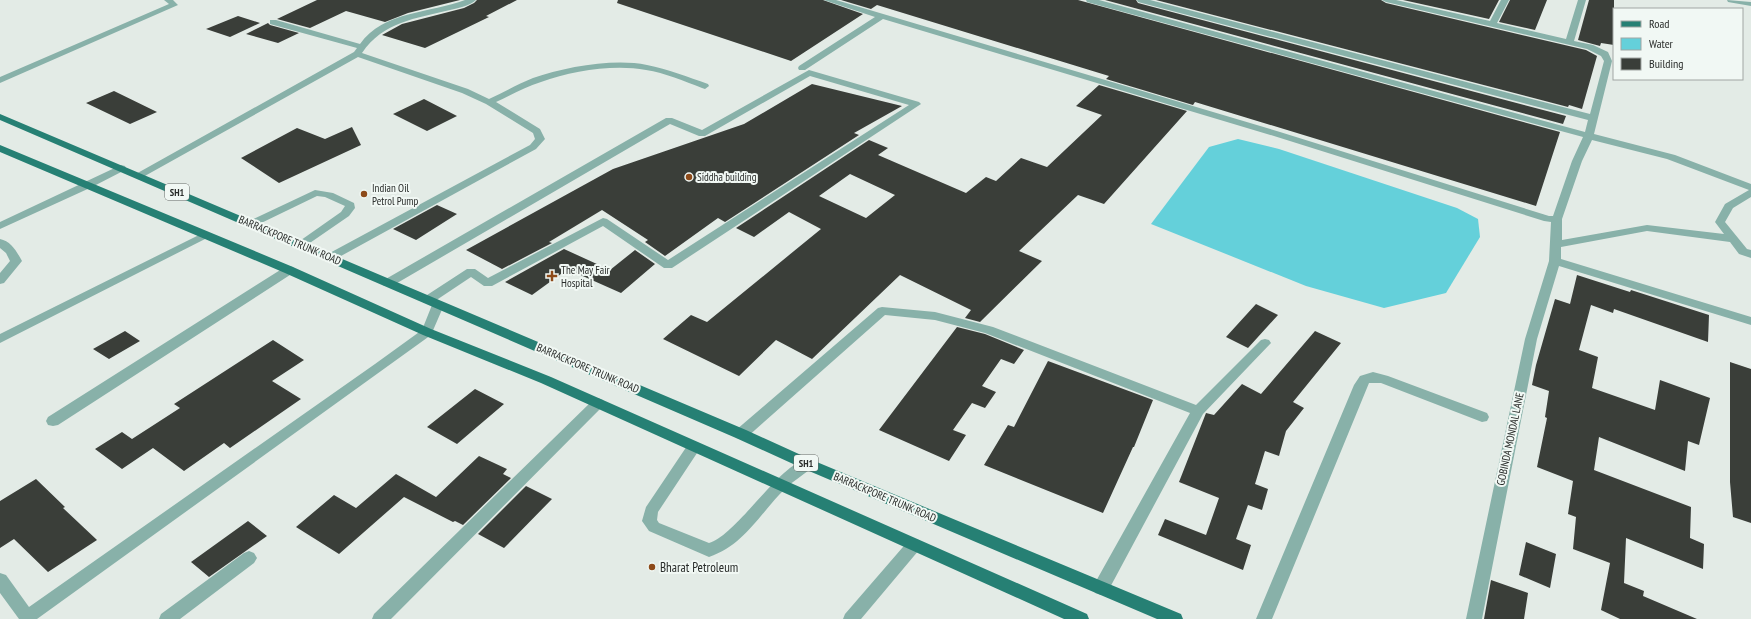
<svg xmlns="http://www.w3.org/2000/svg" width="1751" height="619" viewBox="0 0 1751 619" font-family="'PT Sans Narrow',sans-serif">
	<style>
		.water { fill: #64d0da }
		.building { fill: #3a3e39; fill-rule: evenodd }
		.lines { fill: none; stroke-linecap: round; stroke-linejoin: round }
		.minor { fill: #88b1a9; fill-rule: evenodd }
		.major { fill: #268074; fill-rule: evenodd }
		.poi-dot { fill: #8d4a19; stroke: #f1f8f4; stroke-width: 1.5 }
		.labels { text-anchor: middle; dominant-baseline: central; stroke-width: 4; stroke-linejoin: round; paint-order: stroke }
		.shield { fill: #f1f8f4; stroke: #656967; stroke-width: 1 }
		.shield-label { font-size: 10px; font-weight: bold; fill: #292c2a }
		.poi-label { font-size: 11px; fill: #292c2a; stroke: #f1f8f4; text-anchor: start }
		.street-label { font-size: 11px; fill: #292c2a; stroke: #f1f8f4 }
		.near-poi-label { font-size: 13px; fill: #292c2a; stroke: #f1f8f4; text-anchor: start }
	</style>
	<rect width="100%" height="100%" fill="#e3ebe6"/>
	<path class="water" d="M1238 139 1279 149 1457 208 1478 219 1480 237 1446 293 1384 308 1306 286 1151 224 1209 147Z"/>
	<path class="building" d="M317 0H460L408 13 385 22 346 11 310 28 277 19Z
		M477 0H517L486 16 489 17 425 48 382 35 402 24 464 8 474 3Z
		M618 0H823L863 14 791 61 617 3Z
		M841 0H1078L1560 132 1536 206 1195 102 1193 105 1106 79 1109 76 877 5 871 9Z
		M1105 0H1136L1138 3 1566 116 1563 124Z
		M1156 0H1381L1386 3 1586 50 1597 56 1582 109 1569 105 1568 107Z
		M1403 0H1499L1489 19Z
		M1510 0H1547L1535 30 1499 22Z
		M1589 0H1614V45L1601 43 1600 46 1578 40Z
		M238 16 260 23 230 37 206 29Z
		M268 23 270 25 299 33 278 43 246 34Z
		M812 84 902 106 854 133 859 135 725 222 718 218 665 256 645 242 648 240 602 210 549 242 552 243 502 269 466 250 613 169 744 124Z
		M1099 85 1187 111 1104 204 1078 195 1019 251 1042 261 980 322 965 318 971 310 900 275 812 359 776 340 739 376 663 339 691 315 707 322 821 229 789 212 754 237 736 228 869 140 888 148 878 155 966 193 986 177 996 181 1021 158 1047 167 1102 115 1076 106ZM850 174 895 195 866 218 819 196Z
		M114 91 157 112 130 124 86 103Z
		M424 99 457 116 427 131 393 114Z
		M352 127 361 145 279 183 241 158 297 128 325 139Z
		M437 205 457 214 416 240 393 229Z
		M564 249 610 270 635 250 655 264 621 293 576 273 573 276 565 271 532 295 505 282Z
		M1577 275 1630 292 1631 290 1709 315 1708 342 1614 309 1613 313 1591 305 1579 350 1598 357 1592 388 1655 410 1660 380 1710 398 1699 445 1688 441 1685 471 1599 437 1594 470 1691 507 1690 538 1704 544 1703 569 1626 538 1624 583 1644 591 1643 596 1697 619H1620L1601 610 1610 563 1573 549 1576 517 1568 514 1573 481 1537 467 1547 418 1545 417 1549 391 1532 385 1536 365 1555 299 1570 304Z
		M1256 304 1278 315 1248 348 1226 337Z
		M957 327 985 334 1024 350 1014 364 1001 359 982 386 996 392 985 408 972 403 953 430 966 435 949 461 879 430Z
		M125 331 140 341 109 359 93 349Z
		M1315 331 1341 343 1293 402 1304 408 1286 431 1279 456 1265 451 1255 484 1268 489 1262 510 1248 505 1236 539 1251 545 1243 570 1158 535 1165 519 1206 535 1219 498 1179 482 1206 413 1214 415 1242 384 1261 394Z
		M273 340 304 360 272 381 301 399 230 448 224 443 184 471 153 448 122 469 95 449 122 432 132 439 180 408 174 404Z
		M1048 361 1153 400 1134 447H1133L1103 513 984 465 1008 425 1014 427Z
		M1730 362 1751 369V523L1733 517 1730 482Z
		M475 389 504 404 457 444 427 427Z
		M479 456 507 469 503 474 511 478 463 525 455 521 453 522 404 497 339 554 296 527 334 495 356 508 396 474 436 497Z
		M36 479 65 507 63 508 97 540 48 572 14 539 0 548V501Z
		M526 486 552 499 504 548 478 534Z
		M248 521 267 536 209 577 191 562Z
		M1526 542 1556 554 1550 588 1519 575Z
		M1491 580 1528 593 1524 619H1484Z"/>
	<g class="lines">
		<path class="minor" d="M164 0H173L178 5 0 83V77L169 4Z
			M465 0H476C470 6 458 8 450 10 415 19 384 21 362 53L468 89 489 99C504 92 518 84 533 78 565 67 614 58 647 65 668 69 688 77 708 84L709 86 705 89 702 88C684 81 665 73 646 70 613 64 572 71 541 82 525 87 511 95 496 102L540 129 545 139 536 149 330 262 326 261 324 258 326 255 530 145 535 139 533 133 486 104 462 93 358 57 143 177 139 178 134 175 354 52 357 48 270 24V20H276L360 44C383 11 431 13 465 0Z
			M824 0H836L1280 132 1549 216H1553L1572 161 1583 137 1087 2 1086 0H1099L1585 132 1588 120 1138 2 1137 0H1150L1590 114 1604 61 1601 56 1587 49 1386 2 1382 0H1396L1490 21 1501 0H1509L1497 23 1566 39 1578 0H1586L1574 41 1593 45 1608 52 1612 61 1594 134 1675 155 1751 184V197L1733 208 1725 222 1747 249 1751 250V258L1739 254 1730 242 1647 231 1561 247V259L1751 317V325L1559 266 1537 339 1482 619H1466L1525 339 1549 261 1551 222 1544 221 1274 136 883 19 805 70H799L798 68 799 66 875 17ZM1592 140 1667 159 1749 190 1725 204 1715 222 1724 234 1647 225 1562 240V219L1582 161Z
			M1727 0 1751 2V6L1728 2Z
			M809 70 919 102 921 104 672 268H664L603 226 492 286H484L471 277 432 303H424L422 300 424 297 467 269H475L488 278 603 218 607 219 668 260 909 105 810 76 705 136H699L670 124 392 286H384L382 283 384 280 666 118H672L702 130Z
			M121 165 125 166 126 168 125 170 92 187 0 229V222Z
			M315 190 333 193 354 203 355 208 349 216 304 247H296L294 245 341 212 345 206 325 197 317 196 255 226 251 227 246 224 247 222Z
			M205 232 210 235 209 237 0 343V334Z
			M0 239C11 241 17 252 22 261L4 283 0 284V273L10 261 6 253 0 248Z
			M289 266 293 267 295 270 293 273 58 425 53 426 48 425 46 421 48 417 285 267Z
			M438 301 442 302 444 305 431 335 37 619H19L0 593V573L6 575 29 607 375 364 422 330 432 305 434 302Z
			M882 307 935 312 993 327 1196 405 1261 340 1265 339 1269 340 1271 343 1203 414 1107 593 1101 595 1095 593 1093 588 1095 583 1190 413 985 333 935 320 885 315 746 438 741 439 736 438 734 434 736 430 878 308Z
			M1373 372 1388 376 1487 413 1489 417 1487 421 1482 422 1381 383H1369L1272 619H1256L1354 385 1360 376Z
			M598 398 603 400 605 403 603 406 391 619H372L374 614 593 400Z
			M694 442 699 443 701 447 658 512 657 520 659 523 709 543C738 535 787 452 812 460L814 464 812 468C803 475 793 481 785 489 759 514 745 545 709 557L649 531 642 521 646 507 689 443Z
			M914 539 919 540 922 545 919 550 861 619H843L845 614 909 540Z
			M249 551 254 553 257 558 254 563 180 619H159L161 614 244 553Z"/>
		<path class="major" d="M0 114 746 430 812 460 1181 614 1183 619H1157L802 468 736 438 0 120Z
			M0 145 293 267 431 329 551 377 1087 614 1089 619H1064L541 383 423 335 285 273 0 152Z"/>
	</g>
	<g class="poi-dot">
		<circle cx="689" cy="177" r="4"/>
		<circle cx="364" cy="194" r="4"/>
		<path d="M550 270h4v4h4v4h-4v4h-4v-4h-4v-4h4z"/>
		<circle cx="652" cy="567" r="4"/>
	</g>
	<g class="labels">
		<g class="shield">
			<rect x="165" y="184" width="24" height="16" rx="3"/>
			<rect x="794" y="455" width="24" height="16" rx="3"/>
		</g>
		<g class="shield-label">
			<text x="177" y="192">SH1</text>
			<text x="806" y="463">SH1</text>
		</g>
		<g class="poi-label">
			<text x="697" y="177">Siddha building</text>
			<text x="372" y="188">Indian Oil<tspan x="372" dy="13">Petrol Pump</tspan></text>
			<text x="561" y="270">The May Fair<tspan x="561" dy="13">Hospital</tspan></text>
		</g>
		<g class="street-label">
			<text transform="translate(290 240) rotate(23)">BARRACKPORE TRUNK ROAD</text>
			<text transform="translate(588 368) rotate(23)">BARRACKPORE TRUNK ROAD</text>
			<text transform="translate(1510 439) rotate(-78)">GOBINDA MONDAL LANE</text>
			<text transform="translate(885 497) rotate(23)">BARRACKPORE TRUNK ROAD</text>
		</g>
		<g class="near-poi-label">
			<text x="660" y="567">Bharat Petroleum</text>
		</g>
	</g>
	<rect x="1613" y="8" width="130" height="72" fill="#f1f8f4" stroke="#a1a6a3"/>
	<rect x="1621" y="21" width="20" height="6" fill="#268074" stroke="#a1a6a3"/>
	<text x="1649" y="28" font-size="12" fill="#292c2a">Road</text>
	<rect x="1621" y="38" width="20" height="12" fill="#64d0da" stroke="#a1a6a3"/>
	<text x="1649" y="48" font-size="12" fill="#292c2a">Water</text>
	<rect x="1621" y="58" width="20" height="12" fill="#3a3e39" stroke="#a1a6a3"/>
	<text x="1649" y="68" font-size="12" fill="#292c2a">Building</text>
</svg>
